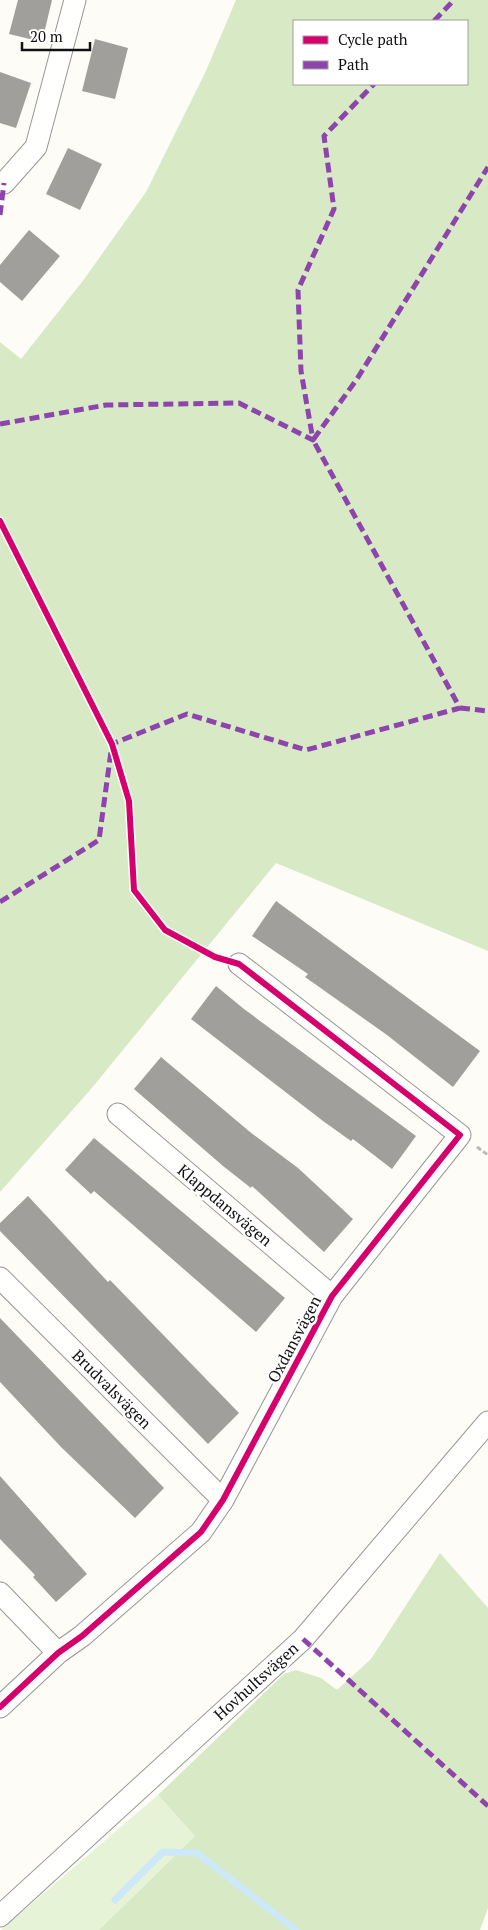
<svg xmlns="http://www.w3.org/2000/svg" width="488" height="1930" viewBox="0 0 488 1930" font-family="'PT Serif',serif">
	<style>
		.green { fill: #e7f3d7 }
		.forest { fill: #d8eac5; fill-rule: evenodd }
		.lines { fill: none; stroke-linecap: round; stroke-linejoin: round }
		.stream { stroke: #cde8f7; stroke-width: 7 }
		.building { fill: #a19f9c }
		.street-casing { stroke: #979795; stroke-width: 23 }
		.path { stroke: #b9b9b8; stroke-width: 3; stroke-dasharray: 5 2.5; stroke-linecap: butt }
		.street { stroke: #fffffe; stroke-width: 21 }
		.quiet { stroke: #8e44ad; stroke-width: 5; stroke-dasharray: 10 5; stroke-linecap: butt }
		.cycleway-casing { stroke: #fff; stroke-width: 9 }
		.cycleway { stroke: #d6006c; stroke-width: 6 }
		.labels { text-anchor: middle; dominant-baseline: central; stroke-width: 5; stroke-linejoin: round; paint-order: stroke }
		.street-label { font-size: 16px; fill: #111; stroke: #fff }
	</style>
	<rect width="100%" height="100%" fill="#fdfcf7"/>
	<path class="green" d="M158 1795 195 1836 99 1930H1Z"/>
	<path class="forest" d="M236 0H488V951L276 863 91 1089 0 1192V342L21 359 85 278 146 192 205 73ZM467 21V84H294V21Z
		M440 1553 488 1608V1908L480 1930H99L195 1836 158 1795 284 1674 296 1670 321 1678 337 1690 371 1659Z"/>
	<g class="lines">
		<path class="stream" d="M115 1900 163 1852 197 1853 296 1930"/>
	</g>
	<path class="building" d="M18 0H52L42 42 9 34Z
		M95 39 128 48 115 99 82 91Z
		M0 72 31 83 16 128 0 123Z
		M68 148 102 164 80 210 46 194Z
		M29 230 60 256 22 301 0 282V265Z
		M276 901 480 1051 453 1087 387 1035 305 977 308 974 252 936Z
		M216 986 244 1009 416 1136 392 1169 353 1139 351 1141 323 1121 191 1019Z
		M161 1057 250 1132 298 1168 353 1219 324 1252 252 1186 251 1188 223 1166 134 1089Z
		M94 1138 285 1298 256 1332 94 1191 91 1194 65 1170Z
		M28 1196 108 1282 110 1280 239 1413 208 1444 0 1231V1223Z
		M0 1318 164 1488 135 1518 62 1448 0 1382Z
		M0 1476 87 1574 56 1602 33 1577 35 1575 0 1539Z"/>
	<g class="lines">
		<g class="street-casing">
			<path id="street" d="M4 183 36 147 75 0
				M118 1114 332 1296
				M0 1278 223 1500
				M0 1593 58 1653
				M0 1707 58 1653 82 1636 201 1532 223 1500 332 1296 460 1135 239 964
				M0 1916 303 1639 488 1422"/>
		</g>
		<path class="path" d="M477 1147 488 1155"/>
		<use href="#street" class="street"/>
		<path class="quiet" d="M434 21 454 0
			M0 215 4 183
			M0 424 106 405 239 403 313 440 301 371 298 290 334 209 324 136 374 84
			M460 708 488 711
			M0 902 99 840 112 744 187 714 306 750 460 708 313 440 357 379 488 167
			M303 1639 488 1806"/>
		<g class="cycleway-casing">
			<path id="cycleway" d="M0 521 112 744 129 801 134 890 165 930 215 957 239 964 460 1135 332 1296 223 1500 201 1532 82 1636 58 1653 0 1707"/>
		</g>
		<use href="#cycleway" class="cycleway"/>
	</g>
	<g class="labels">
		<g class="street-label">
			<text transform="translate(225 1205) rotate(40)">Klappdansvägen</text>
			<text transform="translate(294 1339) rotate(-62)">Oxdansvägen</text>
			<text transform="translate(112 1389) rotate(45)">Brudvalsvägen</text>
			<text transform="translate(256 1681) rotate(-42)">Hovhultsvägen</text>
		</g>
	</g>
	<rect x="293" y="20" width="175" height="65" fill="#ffffff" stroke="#a0a0a0"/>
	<rect x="303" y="36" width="25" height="8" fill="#d6006c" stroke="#a0a0a0"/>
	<text x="338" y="45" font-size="15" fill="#111111">Cycle path</text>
	<rect x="303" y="61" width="25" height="8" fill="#8e44ad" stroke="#a0a0a0"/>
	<text x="338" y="70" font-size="15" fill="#111111">Path</text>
	<path d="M22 42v8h68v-8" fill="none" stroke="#111111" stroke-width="2.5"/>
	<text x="30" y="42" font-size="15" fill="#111111" stroke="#ffffff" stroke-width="4" paint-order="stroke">20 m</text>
</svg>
